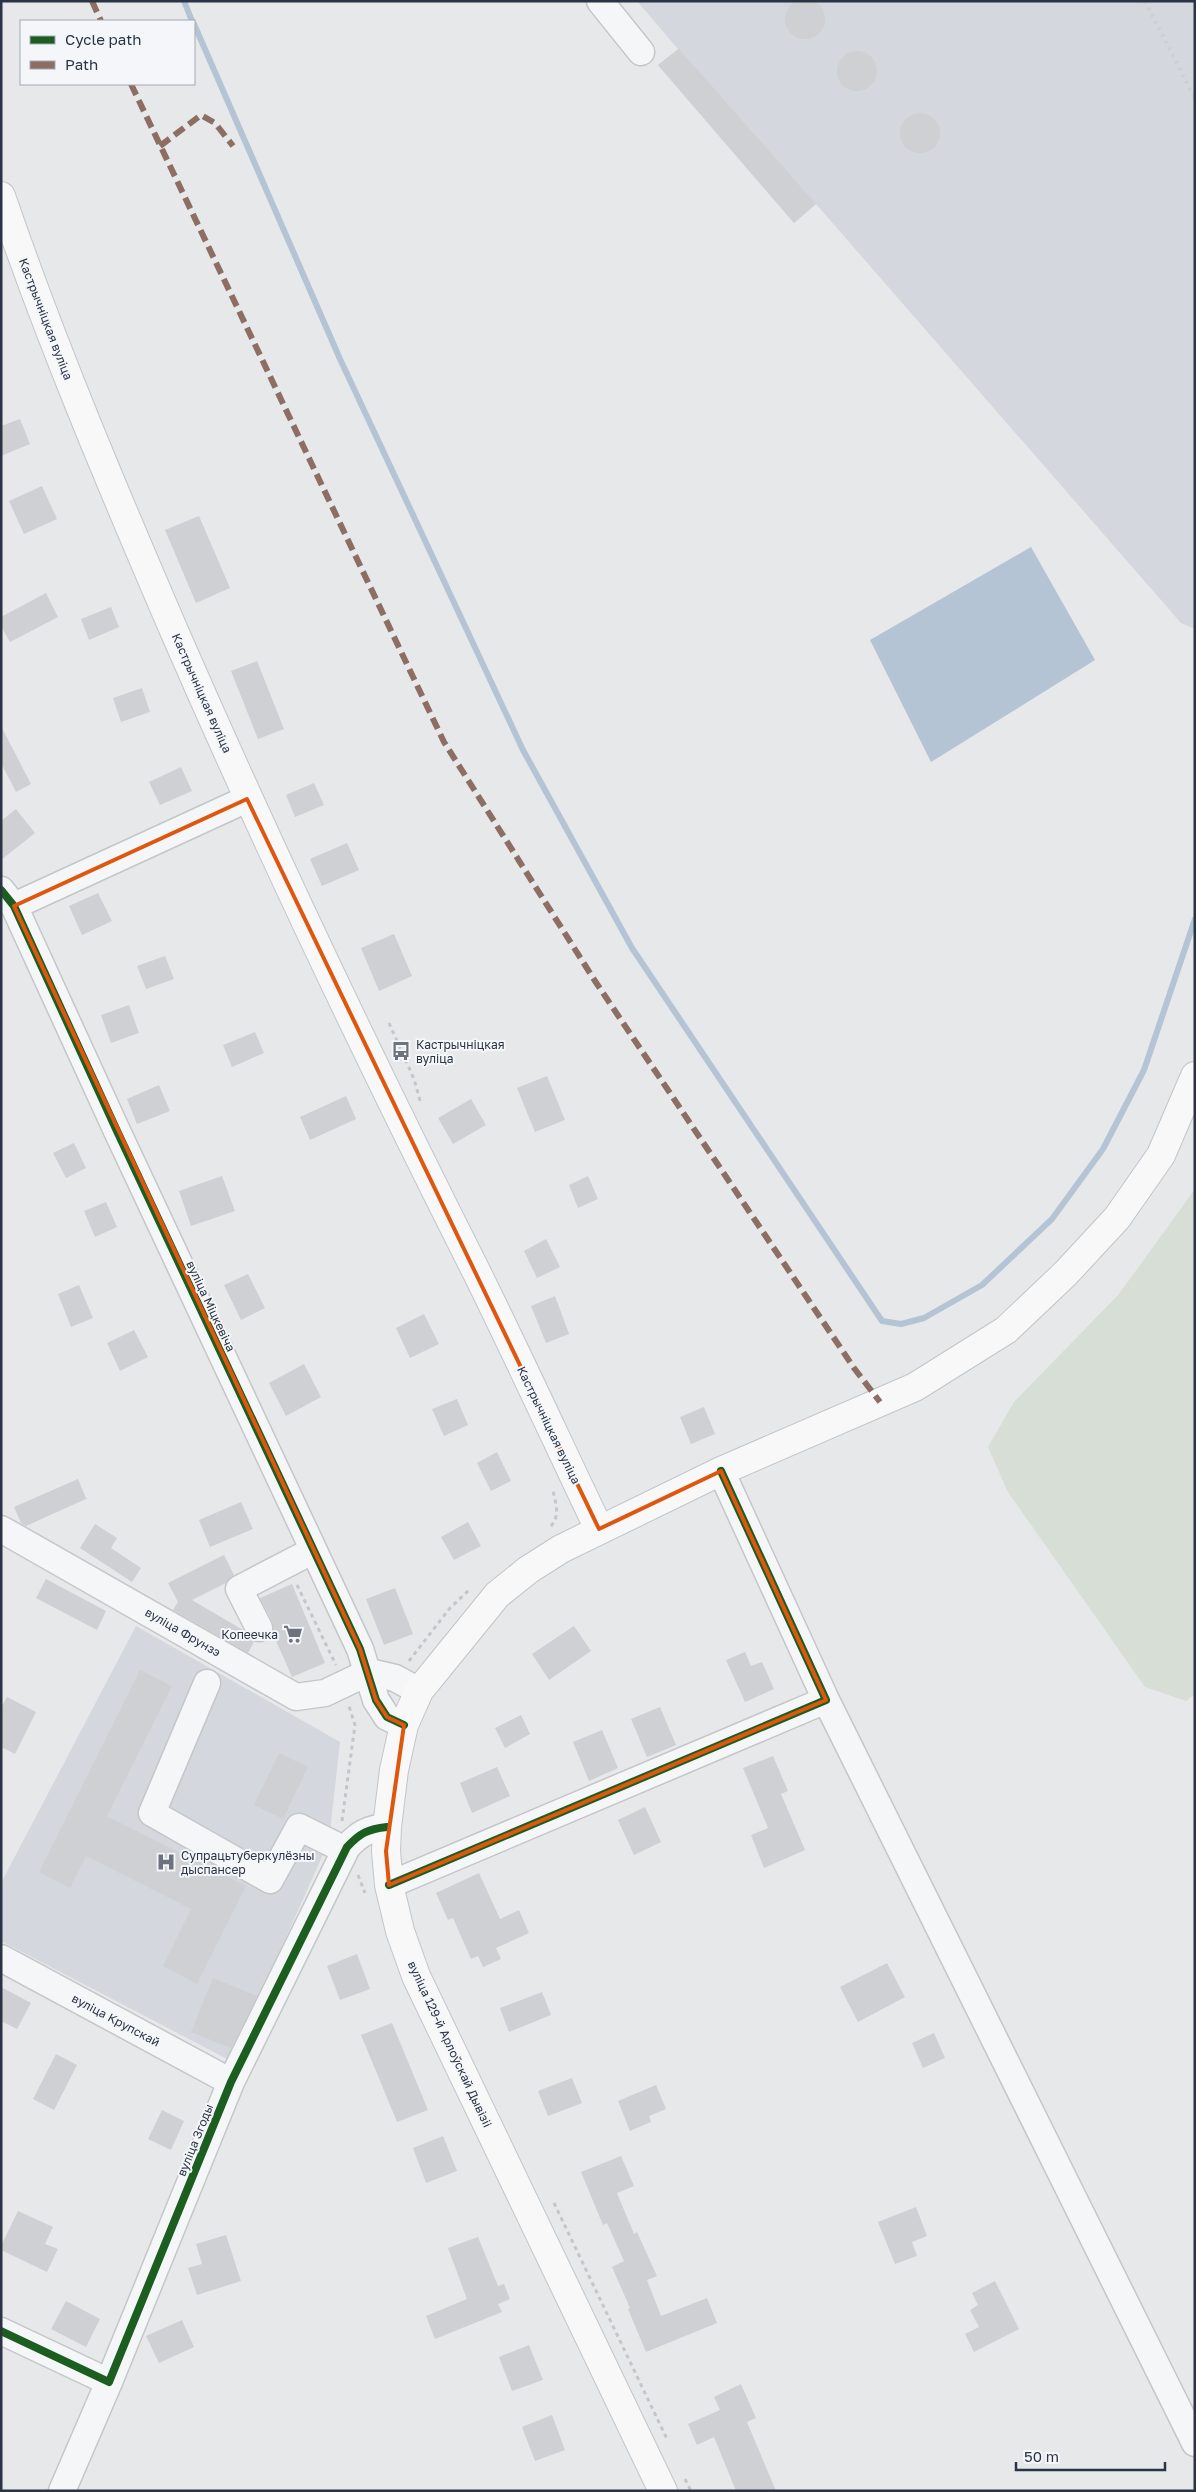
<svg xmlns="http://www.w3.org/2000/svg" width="1196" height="2492" viewBox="0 0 1196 2492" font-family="'Golos Text',sans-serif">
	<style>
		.built { fill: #d4d7dd }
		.green { fill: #d6ded6 }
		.water { fill: #b4c4d5 }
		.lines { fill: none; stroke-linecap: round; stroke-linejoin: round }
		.stream { stroke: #b4c4d5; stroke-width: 6 }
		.building { fill: #ced0d3 }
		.minor-casing { stroke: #c4c6c8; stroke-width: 29 }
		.major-casing { stroke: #c2c5c8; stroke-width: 30 }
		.path { stroke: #c5c6ca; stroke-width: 3; stroke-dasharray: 4 4; stroke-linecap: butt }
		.minor { stroke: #f5f6f7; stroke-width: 26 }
		.major { stroke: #f8f8f8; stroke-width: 28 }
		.rail { stroke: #cecfd2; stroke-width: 4; stroke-dasharray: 2.5 5; stroke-linecap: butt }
		.quiet { stroke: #8d6e63; stroke-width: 6; stroke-dasharray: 12 6; stroke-linecap: butt }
		.cycleway-casing { stroke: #f4f6f9; stroke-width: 11 }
		.cycleway { stroke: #1b5e20; stroke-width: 8 }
		.marked { fill: none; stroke: #df570f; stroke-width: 4; stroke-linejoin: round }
		.labels { text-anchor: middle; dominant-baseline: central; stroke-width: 4; stroke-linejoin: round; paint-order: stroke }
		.street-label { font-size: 12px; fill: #2b3445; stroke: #f4f6f9 }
		.poi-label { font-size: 12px; fill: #2b3445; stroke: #f4f6f9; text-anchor: start }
	</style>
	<rect width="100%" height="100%" fill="#e6e8ea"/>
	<path class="built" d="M637 1H1195V629L1181 623 816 204 794 223 658 65 678 49Z
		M136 1626 340 1742 329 1841 231 2061 1 1941V1883Z"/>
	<path class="green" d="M1195 1189V1694L1186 1701 1145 1687 1008 1492 988 1447 1014 1402 1119 1294Z"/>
	<path class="water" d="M1031 547 1095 660 931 762 870 640Z"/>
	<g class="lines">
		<path class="stream" d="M184 1 192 21
			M194 24 340 359 523 750 632 948 882 1321 901 1324 924 1318 982 1285 1052 1219 1103 1149 1144 1070 1195 919"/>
	</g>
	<path class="building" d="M785 19a20 20 0 1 1 40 0a20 20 0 1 1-40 0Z
		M679 49 816 204 794 223 658 65Z
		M837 71a20 20 0 1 1 40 0a20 20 0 1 1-40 0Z
		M900 133a20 20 0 1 1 40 0a20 20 0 1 1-40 0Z
		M20 419 30 444 1 456V426Z
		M42 486 57 519 24 534 9 501Z
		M199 516 230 588 196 603 165 530Z
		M46 593 58 617 10 642 1 626V617Z
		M111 607 119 627 89 640 81 619Z
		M257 661 284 729 258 739 231 671Z
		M142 688 150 712 121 722 113 698Z
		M1 726 31 784 16 792 1 763Z
		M181 767 192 791 160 805 149 782Z
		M314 783 324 805 295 817 286 795Z
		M16 809 35 833 1 860V821Z
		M347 843 359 870 322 886 310 859Z
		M98 893 112 921 82 935 69 906Z
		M394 934 412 976 379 991 361 948Z
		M165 956 174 979 146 989 137 966Z
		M129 1005 139 1033 111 1043 101 1015Z
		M255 1032 264 1053 232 1067 223 1045Z
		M547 1076 565 1120 535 1132 517 1088Z
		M159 1085 170 1111 137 1124 127 1099Z
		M346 1096 356 1119 310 1140 300 1117Z
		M471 1099 486 1125 453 1144 438 1118Z
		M74 1143 86 1168 66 1178 53 1153Z
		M222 1176 235 1211 191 1226 179 1191Z
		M588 1176 598 1199 578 1208 569 1185Z
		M106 1202 117 1227 95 1237 84 1211Z
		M546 1239 560 1267 537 1278 524 1251Z
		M248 1274 265 1308 241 1320 224 1285Z
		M79 1285 93 1318 71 1327 58 1294Z
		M555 1296 569 1334 546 1343 531 1306Z
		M424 1314 439 1344 410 1358 396 1328Z
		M134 1330 148 1357 120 1371 107 1343Z
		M304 1364 321 1397 286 1416 269 1383Z
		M457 1399 468 1425 444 1436 432 1409Z
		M704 1407 715 1434 691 1444 680 1417Z
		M497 1452 511 1481 491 1491 477 1463Z
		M78 1479 86 1498H88L26 1526 21 1523 14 1507Z
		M241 1502 253 1529 210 1547 199 1520Z
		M468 1522 481 1546 454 1560 441 1537Z
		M95 1524 117 1538 111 1548 141 1568 132 1582 80 1548Z
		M224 1555 234 1575 226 1583 192 1600 243 1630 250 1640 254 1642 248 1653 173 1610 178 1602 168 1583Z
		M46 1579 106 1611 97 1630 36 1598Z
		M292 1584 325 1663 292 1677 273 1634 272 1621 260 1598Z
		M395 1588 413 1634 384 1645 366 1599Z
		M574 1626 591 1651 549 1680 532 1654Z
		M745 1652 751 1666 762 1662 774 1689 745 1702 726 1660Z
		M140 1670 172 1686 107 1816 246 1886 197 1984 163 1966 191 1909 86 1856 70 1888 39 1872Z
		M7 1697 36 1712 15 1754 1 1747V1708Z
		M660 1707 676 1745 647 1757 631 1719Z
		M521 1715 530 1734 505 1748 495 1728Z
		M602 1730 618 1768 589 1781 573 1742Z
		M279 1753 308 1767 283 1819 254 1805Z
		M773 1756 788 1791 781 1794 805 1850 764 1868 751 1835 768 1828 743 1768Z
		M497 1767 510 1796 472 1813 460 1783Z
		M645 1807 661 1842 634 1855 618 1820Z
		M479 1873 500 1919 519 1910 529 1933 496 1948 501 1959 483 1967 478 1956 471 1959 453 1918 448 1920 436 1893Z
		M357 1954 370 1989 340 2000 327 1966Z
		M887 1963 905 1997 858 2022 840 1987Z
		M213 1978 257 1996 231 2048 191 2032Z
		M1 1987 31 2003 17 2029 1 2021Z
		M542 1992 551 2015 509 2032 500 2008Z
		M392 2023 428 2110 397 2122 361 2035Z
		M934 2033 945 2058 923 2068 912 2043Z
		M56 2054 77 2065 54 2110 33 2099Z
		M572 2078 582 2103 548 2116 538 2091Z
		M656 2085 666 2109 649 2116 651 2122 630 2131 618 2101Z
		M162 2110 184 2121 171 2150 148 2139Z
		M443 2136 457 2171 426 2183 413 2148Z
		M621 2156 634 2186 617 2193 634 2234 637 2232 657 2276 647 2280 661 2316 707 2298 717 2323 646 2352 628 2309 630 2308 612 2267 624 2261 607 2223 603 2225 581 2172Z
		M916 2207 927 2236 912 2242 917 2256 895 2264 878 2222Z
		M18 2211 53 2227 45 2244 58 2249 47 2272 1 2250V2246Z
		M226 2235 241 2281 197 2295 188 2268 202 2264 196 2244Z
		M478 2237 498 2286 504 2284 510 2299 498 2304 502 2312 435 2339 426 2316 467 2299 448 2248Z
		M995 2281 1019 2329 974 2352 965 2334 979 2327 970 2310 978 2305 972 2293Z
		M66 2301 100 2319 86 2347 51 2329Z
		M182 2320 194 2347 159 2363 146 2336Z
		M529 2345 543 2380 512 2391 499 2357Z
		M741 2384 756 2418 747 2422 776 2491H736L714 2437 697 2445 688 2424 720 2410 714 2397Z
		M552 2415 565 2450 535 2461 522 2427Z"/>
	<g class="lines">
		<g class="minor-casing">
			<path id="minor" d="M600 1 641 52
				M1 890 14 906 117 1131 360 1649 376 1700 387 1717 404 1725
				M14 906 247 799
				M721 1471 826 1700 1195 2443
				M1 1529 296 1697 325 1693 369 1672
				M259 1628 239 1589 312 1551
				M369 1672 395 1678 419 1691
				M207 1683 152 1813 270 1880 299 1827 345 1850
				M389 1885 826 1700
				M1 1958 231 2082
				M1 2331 109 2382 231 2082 347 1847C360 1833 368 1829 387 1827
				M62 2491 109 2382"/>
		</g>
		<g class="major-casing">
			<path id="major" d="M1 196C52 345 113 489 175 633 269 849 370 1061 476 1271 518 1356 558 1443 599 1529
				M663 2491 416 1976 400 1931 389 1885 386 1851 387 1827 394 1770 404 1725 419 1691 497 1595 528 1570 561 1549 721 1471 915 1387 1006 1330 1066 1273 1117 1218 1161 1155 1195 1076"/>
		</g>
		<path class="path" d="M389 1023 414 1079 421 1104
			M551 1526C561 1515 555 1502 553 1490
			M297 1585 336 1665
			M409 1661 450 1608 469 1590
			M342 1821 355 1725 349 1706
			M358 1875 365 1893
			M554 2203 667 2439
			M685 2479 691 2491"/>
		<use href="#minor" class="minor"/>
		<use href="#major" class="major"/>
		<path class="rail" d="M1145 1 1195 99"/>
		<path class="quiet" d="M92 1 101 21
			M131 84 444 742 595 981 854 1368 880 1402
			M160 146 201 115 215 123 233 146"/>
		<g class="cycleway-casing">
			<path id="cycleway" d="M1 890 14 906 117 1131 360 1649 376 1700 387 1717 404 1725
				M389 1885 826 1700 721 1471
				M1 2331 109 2382 231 2082 347 1847C360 1833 368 1829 387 1827"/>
		</g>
		<use href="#cycleway" class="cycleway"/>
	</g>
	<path class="marked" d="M247 799 599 1529 721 1471 826 1700 389 1885 386 1851 404 1725 387 1717 376 1700 360 1649 14 906Z"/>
	<defs>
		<g id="bus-bare" transform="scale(1.5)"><path d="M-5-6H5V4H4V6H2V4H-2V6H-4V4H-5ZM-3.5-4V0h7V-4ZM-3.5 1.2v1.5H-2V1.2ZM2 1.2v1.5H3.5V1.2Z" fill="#6c737f" stroke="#f4f6f9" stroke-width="2.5" paint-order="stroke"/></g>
		<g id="supermarket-bare" transform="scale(1.5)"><path d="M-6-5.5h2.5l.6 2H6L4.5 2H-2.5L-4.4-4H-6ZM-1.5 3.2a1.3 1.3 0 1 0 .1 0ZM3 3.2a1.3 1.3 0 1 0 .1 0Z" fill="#6c737f" stroke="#f4f6f9" stroke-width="2.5" paint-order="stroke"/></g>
		<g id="hospital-bare" transform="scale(1.5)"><path d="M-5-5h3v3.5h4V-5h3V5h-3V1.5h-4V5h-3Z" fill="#6c737f" stroke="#f4f6f9" stroke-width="2.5" paint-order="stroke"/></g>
	</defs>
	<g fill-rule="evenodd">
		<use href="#bus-bare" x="401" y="1051"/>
		<use href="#supermarket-bare" x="293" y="1634"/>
		<use href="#hospital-bare" x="166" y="1862"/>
	</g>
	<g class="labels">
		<g class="street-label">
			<text transform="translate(46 319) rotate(69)">Кастрычніцкая вуліца</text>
			<text transform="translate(202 693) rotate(66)">Кастрычніцкая вуліца</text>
			<text transform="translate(211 1306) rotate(65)">вуліца Міцкевіча</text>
			<text transform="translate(549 1425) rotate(64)">Кастрычніцкая вуліца</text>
			<text transform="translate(183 1632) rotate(30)">вуліца Фрунзэ</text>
			<text transform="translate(116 2020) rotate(28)">вуліца Крупскай</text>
			<text transform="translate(450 2044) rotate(65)">вуліца 129-й Арлоўскай Дывізіі</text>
			<text transform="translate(195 2140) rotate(-68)">вуліца Згоды</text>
		</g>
		<g class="poi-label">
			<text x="416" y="1044">Кастрычніцкая<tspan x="416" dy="14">вуліца</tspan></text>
			<text x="278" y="1634" text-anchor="end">Копеечка</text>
			<text x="181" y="1855">Супрацьтуберкулёзны<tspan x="181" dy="14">дыспансер</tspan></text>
		</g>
	</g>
	<rect width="1196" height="2492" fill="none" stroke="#2b3445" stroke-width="5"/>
	<rect x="20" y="20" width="175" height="65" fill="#f4f6f9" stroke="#a4a8b1"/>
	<rect x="30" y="36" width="25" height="8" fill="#1b5e20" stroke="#a4a8b1"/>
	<text x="65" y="45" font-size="15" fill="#2b3445">Cycle path</text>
	<rect x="30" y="61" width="25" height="8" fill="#8d6e63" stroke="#a4a8b1"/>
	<text x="65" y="70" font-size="15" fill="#2b3445">Path</text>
	<path d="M1016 2462v8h149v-8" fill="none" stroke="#2b3445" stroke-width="2.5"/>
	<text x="1024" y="2462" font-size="15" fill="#2b3445" stroke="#f4f6f9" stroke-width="4" paint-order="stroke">50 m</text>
</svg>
